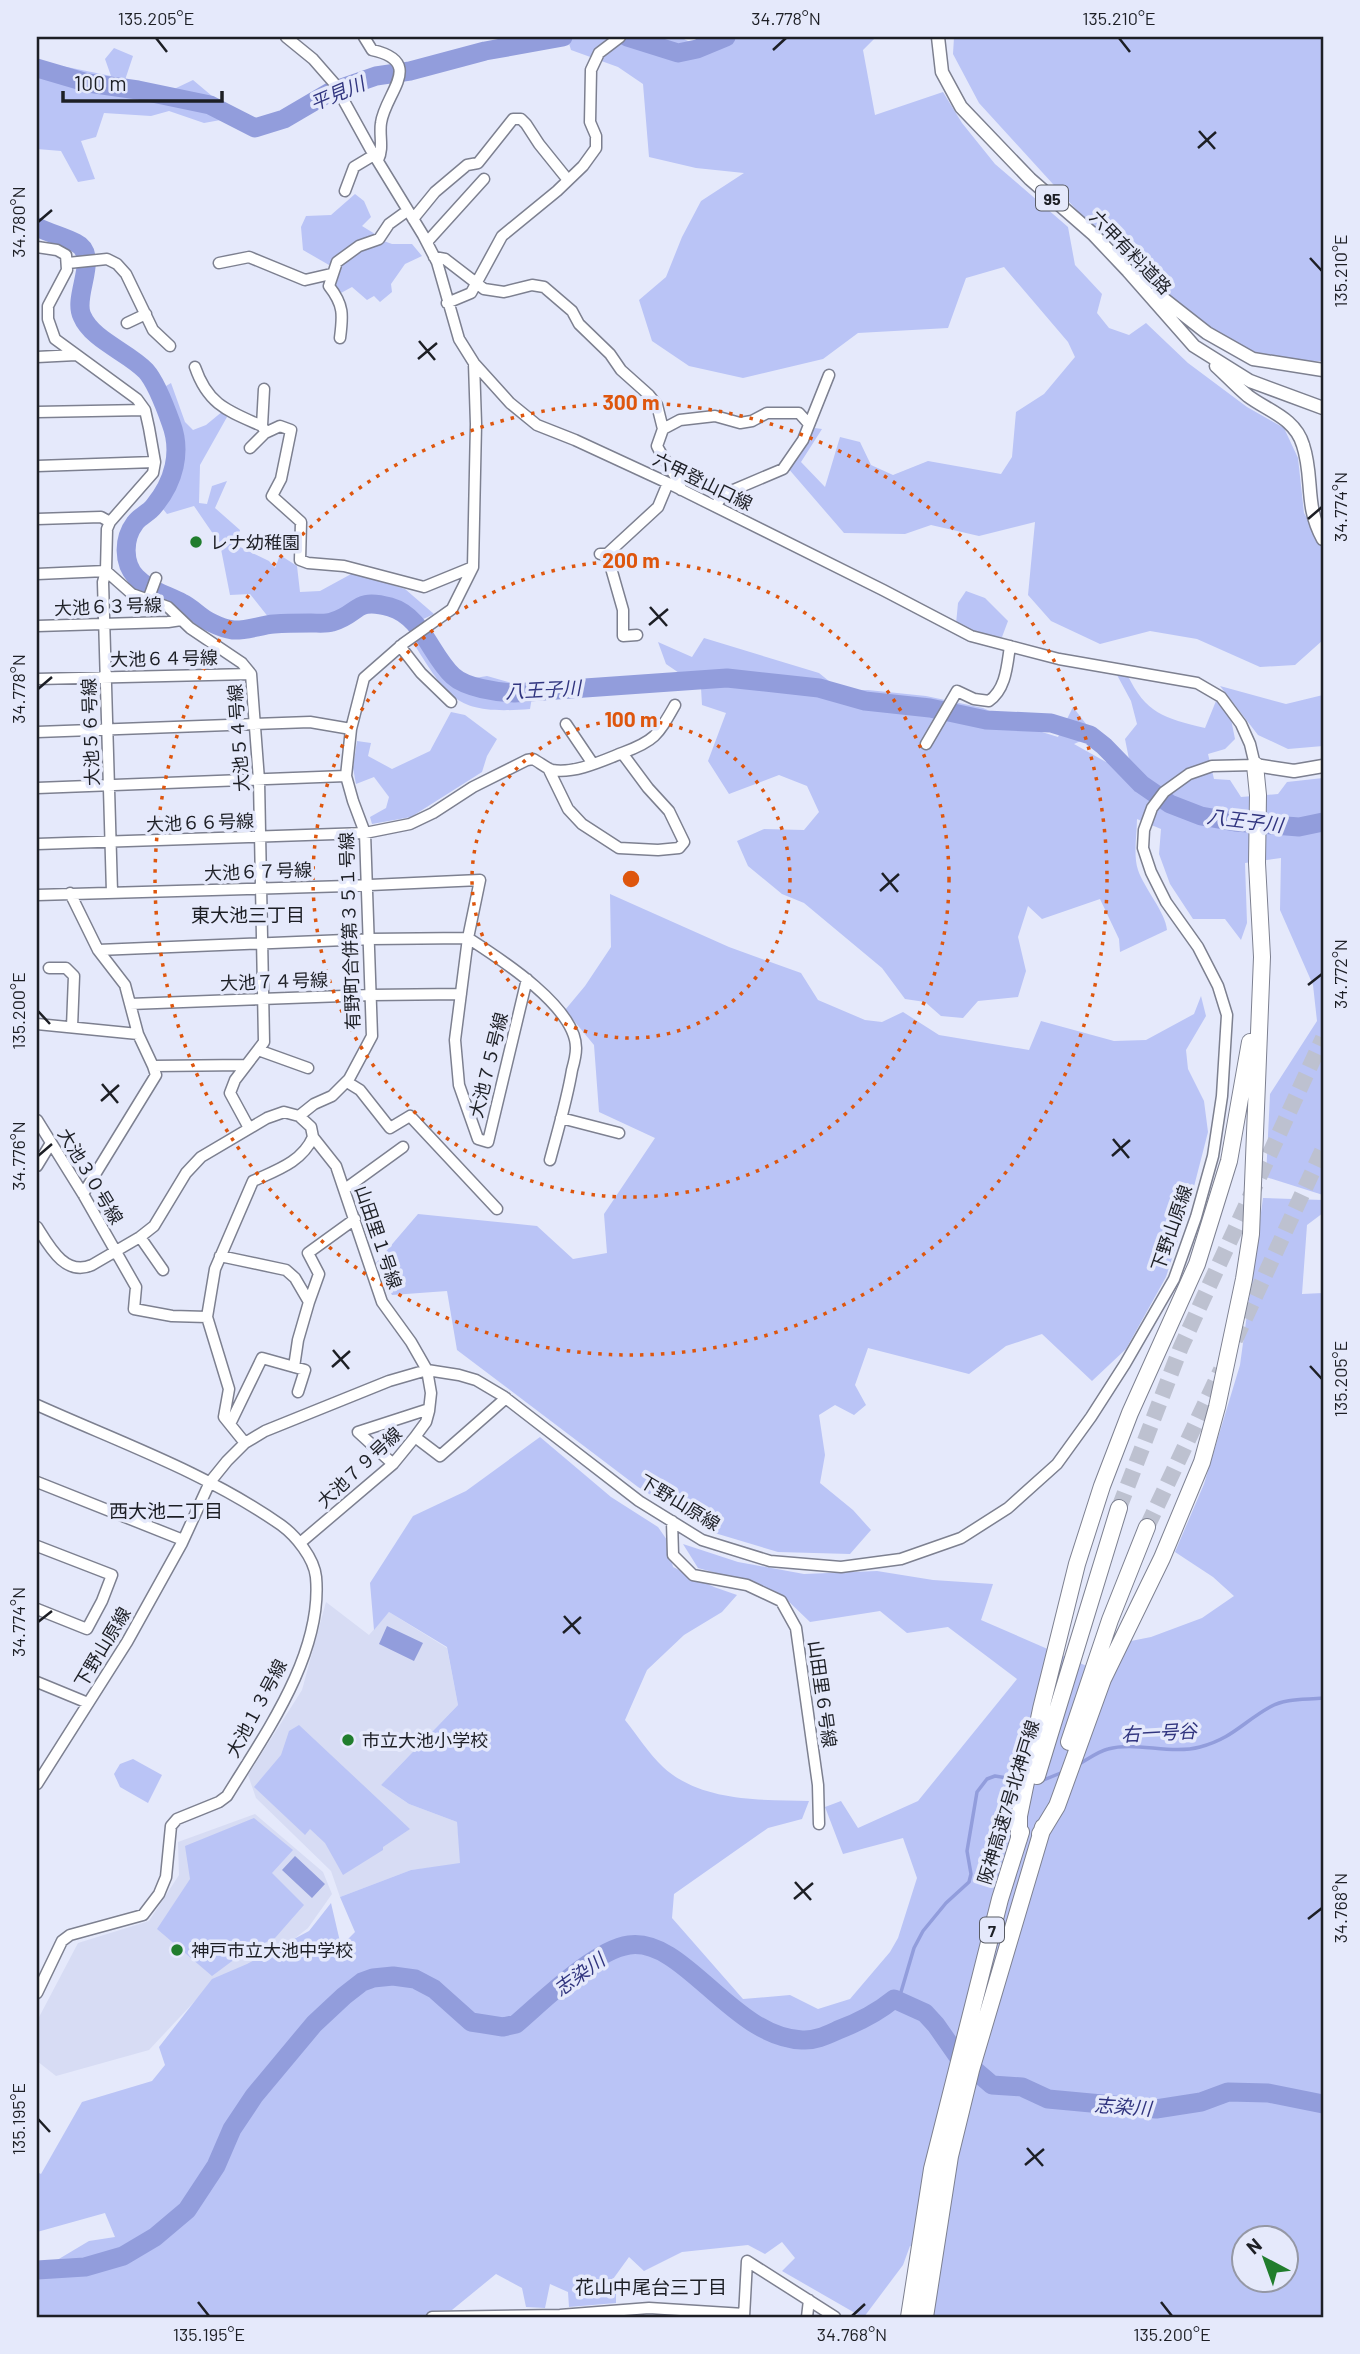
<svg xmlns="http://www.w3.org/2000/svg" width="1360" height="2354" viewBox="0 0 1360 2354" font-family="Barlow,'Noto Sans JP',sans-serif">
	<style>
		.built { fill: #d7dcf4 }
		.green { fill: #bac4f6; fill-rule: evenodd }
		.water { fill: #929ddc }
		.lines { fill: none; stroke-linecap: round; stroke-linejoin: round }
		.stream { stroke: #929ddc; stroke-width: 3.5 }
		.river { stroke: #929ddc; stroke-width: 19 }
		.highway-tunnel { stroke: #bdc1d0; stroke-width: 16; stroke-dasharray: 16 8; stroke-linecap: butt }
		.minor-casing { stroke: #7d8090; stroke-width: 13 }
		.major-casing { stroke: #7d8090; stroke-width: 15 }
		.highway-casing { stroke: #7d8090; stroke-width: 18 }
		.minor { stroke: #fff; stroke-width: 10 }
		.major { stroke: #fff; stroke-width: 12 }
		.highway { stroke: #fff; stroke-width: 16 }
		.ticks { fill: none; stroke: #1d1f25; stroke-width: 2.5 }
		.ring { fill: none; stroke: #de560d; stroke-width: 3.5; stroke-dasharray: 3.5 7 }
		.poi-dot { fill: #207d2d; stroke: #e5e9fb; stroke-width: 2.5 }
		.labels { text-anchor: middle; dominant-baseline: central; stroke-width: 7; stroke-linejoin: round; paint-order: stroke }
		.shield { fill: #e5e9fb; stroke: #595c65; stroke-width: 2 }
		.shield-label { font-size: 16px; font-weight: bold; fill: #1d1f25 }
		.street-label { font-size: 18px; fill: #1d1f25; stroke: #e5e9fb }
		.poi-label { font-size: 18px; fill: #1d1f25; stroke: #e5e9fb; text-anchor: start }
		.water-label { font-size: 19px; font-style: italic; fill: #31357f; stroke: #e5e9fb }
		.neighbourhood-label { font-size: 19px; fill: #1d1f25; stroke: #e5e9fb }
		.centre { fill: #de560d; stroke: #e5e9fb; stroke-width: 3.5 }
		.ring-label { font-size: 21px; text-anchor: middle; font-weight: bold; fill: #de560d; stroke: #e5e9fb; stroke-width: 7; stroke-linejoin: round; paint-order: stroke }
		.neatline { fill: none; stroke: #1d1f25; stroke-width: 2.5 }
		.ticks-label { font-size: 18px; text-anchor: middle; fill: #1d1f25 }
	</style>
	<rect width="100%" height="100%" fill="#e5e9fb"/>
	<path class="built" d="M326 1602 369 1635 389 1612 447 1648 458 1705 381 1785 409 1804 457 1822 461 1864 411 1870 340 1897 331 1871 256 1798 248 1775 302 1690Z
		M255 1814 323 1872 332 1894 308 1928 271 1957 209 1986 149 2050 56 2076 37 2061V2021L78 1943 149 1921 179 1875 178 1842Z"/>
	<path class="green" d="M567 37H680L690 42 706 37H876L863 50 875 115 943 92 962 123 995 164 1068 227 1075 265 1102 294 1097 313 1109 328 1129 335 1146 323 1188 363 1247 407 1284 428 1298 458 1304 513 1323 545V640L1295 665 1260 667 1197 639 1150 631 1100 644 1051 621 1028 595 1035 522 979 536 931 525 905 534 844 533 787 467 815 428 822 429 801 462 825 487 840 437 860 442 871 465 893 475 928 461 1001 474 1012 457 1016 412 1044 394 1075 357 1068 342 1004 267 966 278 948 328 858 333 823 359 743 378 689 366 652 341 639 300 666 277 682 237 701 201 744 173 696 168 649 157 643 84 618 67 571 50Z
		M954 37H1323V361L1294 362 1249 355 1182 311 1151 276 1083 217 979 103 953 54Z
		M114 48 133 56 125 80 172 90 193 80 237 117 204 123 169 111 151 116 104 113 96 137 81 141 95 179 78 182 61 151 37 149V64L67 67 111 76 105 59Z
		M355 194 364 201 371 217 362 226 375 234 345 250 329 265 303 250 301 227 306 216 331 215Z
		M381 240 392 244H412L422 256 405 264 391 284 392 292 380 302 374 296 367 300 352 287 339 294 330 284C343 255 352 250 381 240Z
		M171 383 185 422 193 430 206 425 223 411 227 417 200 465 199 503 207 504 212 486 227 481 215 508 240 530 236 545 269 561 275 568 280 555 297 566 300 592 320 591 353 573 405 589 434 614 417 622 392 602C349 623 314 619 269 618L250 594 230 595 220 544 194 506 167 514 159 504 171 483 182 449 161 389Z
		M966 591 985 598 1008 621 1002 637 980 635 956 624 958 603Z
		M427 631 455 673 469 679 487 676 529 688 532 697 530 709C455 715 449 699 412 641Z
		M704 638 819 673 840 690H868L926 696 983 708 1029 728 1058 737 1073 707 1086 724 1085 739 1074 744 1106 762 1130 764 1125 739 1137 724 1131 701 1117 675 1127 674C1146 714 1164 718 1205 728L1216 701 1231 719 1235 739 1225 749 1208 754 1214 779 1230 780 1241 797 1278 794 1287 782 1323 778V1195L1266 1177 1270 1094 1317 1021 1313 985 1280 910 1281 858 1245 863 1247 923 1241 940 1225 919H1193L1170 884 1159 854 1161 829 1137 819C1137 834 1133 855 1138 870 1144 888 1166 913 1167 930L1120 952 1119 939 1100 899 1042 919 1028 906 1018 937 1026 971 1018 997 978 1001 963 1018 941 1016 925 1002 905 999 882 968 804 903 782 894 748 866 737 841 764 829 804 830 819 812 807 786 779 775 729 794 708 761 726 713 702 705 701 688 666 664 658 642 692 657Z
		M1220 686 1286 704 1323 695V746L1288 749 1258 735Z
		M451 712 465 715 497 739 487 756 482 772 411 817 372 824 370 817 386 808 389 797 374 777 356 784 353 768 357 741 371 743 368 756 392 769 430 751Z
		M610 894 729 947 801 973 818 1000 865 1020 882 1022 903 1012 939 1035 1029 1050 1041 1021 1114 1041 1146 1040 1194 1014 1201 996 1206 1016 1186 1050 1188 1069 1204 1101 1208 1132 1190 1202 1166 1277 1126 1349 1092 1381 1042 1334 1006 1346 969 1374 868 1348 855 1385 866 1405 854 1415 835 1405 819 1415 825 1455 820 1483 853 1510 871 1530 850 1554 778 1552 708 1531 638 1487 457 1350 447 1291 392 1295 376 1263 418 1214 537 1226 573 1259 607 1253 604 1214 655 1138 599 1112 594 1045 565 1010 585 986 611 947Z
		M1263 1198 1323 1200V1213L1307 1225 1302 1294 1323 1293V2317H930L940 2254 910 2246 903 2265 864 2317H862L782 2271 795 2258 782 2242 765 2254 748 2245 682 2252 644 2271 629 2257 608 2286 616 2290V2303L569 2307 568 2292 550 2284 545 2308 526 2307 522 2288 496 2274 452 2310 429 2311 426 2317H37V2272L89 2241 115 2237 105 2213 37 2232V2172L41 2174 82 2102 152 2081 165 2065 159 2047 212 1979 247 1964 309 1931 331 1903 341 1946 355 1932 340 1897 411 1870 460 1863 457 1822 409 1804 381 1785 458 1705 447 1647 389 1612 374 1630 370 1583 413 1516 466 1491 540 1437 611 1497 658 1527 667 1540 673 1567 714 1587 737 1595 722 1612 684 1635 647 1670 625 1720C637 1735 649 1754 663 1767 701 1802 761 1800 809 1801L802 1819 768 1828 674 1894 672 1918 743 1999 790 1995 818 2009 850 1999 890 1952 898 1938 917 1878 903 1838 843 1854 825 1807 841 1801 858 1828 918 1801 1017 1679 948 1627 907 1633 880 1611 810 1622 784 1597 734 1578 698 1568 683 1544 738 1562 804 1574 877 1571 933 1580 993 1584 981 1620 1112 1677 1131 1641 1151 1637 1202 1618 1234 1596 1213 1577 1175 1552 1204 1484 1240 1365ZM1244 2238H1286V2280H1244Z
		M299 1725 410 1829 383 1847V1850L343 1875 325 1843 310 1829 305 1835 254 1787 281 1755 289 1731Z
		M133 1759 162 1775 148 1803 120 1787 114 1774 120 1764Z
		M254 1818 293 1850 272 1873 304 1905 275 1938 243 1953 212 1976 157 1929 190 1879 185 1846Z"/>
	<path class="water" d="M387 1626 423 1643 414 1661 379 1644Z
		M295 1856 325 1884 312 1898 282 1870Z"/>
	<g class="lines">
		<path class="stream" d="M1079 1764C1088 1759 1099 1751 1108 1749 1136 1741 1170 1755 1200 1747 1233 1738 1243 1722 1270 1707 1286 1698 1306 1700 1323 1698
			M1041 1781 1063 1772
			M894 1999 901 1992 914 1948 923 1931 946 1903 969 1882 971 1874 967 1851 977 1792 987 1779 995 1776 1020 1780"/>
		<path class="river" d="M627 37 678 53 697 49 726 37
			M37 68 88 83 138 90 210 105 255 128 284 119 330 92 376 76 410 71 485 51 563 37
			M37 227C49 233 64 237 76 243 101 255 72 296 82 316 92 340 128 352 146 371 155 381 166 409 171 423 182 452 174 482 154 506 149 513 140 516 135 523 123 539 123 563 136 577 148 590 167 595 182 603 193 608 201 619 212 623 218 626 226 629 233 630 246 631 261 625 274 624 287 623 299 623 311 623 318 623 326 624 332 622 360 614 354 597 390 607 422 616 431 656 453 676 466 688 497 692 514 693L727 678 819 688 865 701 930 708 986 720 1051 723 1090 735 1104 746 1141 784 1170 804 1201 816 1235 822 1299 827 1323 822
			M37 2270 85 2267 123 2256 155 2237 187 2210 216 2166 232 2129 254 2096 314 2024 344 1996 362 1982 373 1978 393 1976 415 1979 434 1989 471 2022 503 2027 516 2024C543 2001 594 1950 629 1945 684 1937 732 2037 802 2040 815 2041 827 2035 838 2030 859 2022 877 2013 894 1999L925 2013 936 2025 957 2055 992 2085 1022 2087 1048 2099 1156 2109 1201 2102 1228 2092 1268 2093 1323 2104"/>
		<path class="highway-tunnel" d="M1235 1340 1323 1149
			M1119 1508 1181 1347 1323 1038
			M1147 1527 1221 1370"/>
		<g class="minor-casing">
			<path id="minor" d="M364 37 372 50C426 62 385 93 381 123 379 135 384 149 378 160
				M345 191 354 167 374 155
				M413 219 435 192 467 165 478 163 513 119H521L526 124 539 144 568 180
				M427 242 484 179
				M37 247 57 250 66 255 67 270 48 306V319L55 339 137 399 145 410 149 428 155 462 153 473 110 522 107 529 106 571 132 594 168 607 190 628 242 663 251 674 259 780 264 1042 235 1080 230 1093 249 1128
				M434 257 445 259 484 289 504 292 532 285 544 287 572 311 579 324 610 354 621 370 649 395 657 405 663 429 657 446C662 457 681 482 681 490
				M68 263 107 259 117 264 126 274 153 330 170 346
				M219 263 249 257 305 280 331 274
				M447 303 471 293 502 236 557 191 583 166 596 148V136L590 122 591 70 599 53 620 37
				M127 323 146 314
				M340 338C343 315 344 305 329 286L337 262 359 246 379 239 389 224 407 211
				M37 357 76 355
				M195 367C208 405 228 411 262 426
				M264 389 262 426 265 431
				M37 412 145 410
				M663 429 680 420 715 416 740 423 752 421 767 413H799L808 423
				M250 448 265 433 280 426 291 430 281 479 272 496 301 522 300 560 308 563 344 566 424 587 473 567
				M37 466 155 462
				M715 506 724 494 783 469 803 440 829 375
				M37 519 101 517 110 522
				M600 554H607L658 507 668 483
				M607 554 623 610V636L637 635
				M37 574 106 571 103 582 112 892
				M148 600 156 578
				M37 626 168 622 181 620
				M400 646 421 673 451 702
				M37 679 251 674
				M566 724 593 764
				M37 732 310 722 351 729
				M926 744 957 691 974 699 989 701C1006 689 1007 666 1010 646
				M549 770 568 809 582 824 619 848 658 850 679 848 684 842 669 811 648 788 622 753C655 741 658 735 675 705
				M37 788 346 776
				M37 844 365 833 410 824 433 813 473 787 527 760 533 759C539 762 546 768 552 770 574 774 602 761 622 753
				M70 893 98 950 125 985 138 1034 153 1066 246 1065
				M37 895 348 886 480 880 468 938 370 939 98 950
				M49 968H66L74 976 72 1027
				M527 979 488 1142 478 1139 459 1085 455 1040 468 938C499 958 576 1007 576 1048 576 1055 574 1063 572 1070 567 1100 558 1130 550 1160
				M130 1004 371 995 461 994
				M37 1024 138 1034
				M258 1050 308 1068
				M347 1082 360 1090 390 1128 410 1116 497 1209
				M299 1116 311 1127 313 1137 336 1166 382 1302 411 1342 427 1370 431 1393 429 1411 426 1422 415 1437
				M561 1118 619 1133
				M37 1120 83 1194 136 1287 134 1309 172 1316 207 1317
				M37 1166 51 1143
				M345 1189 403 1147
				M83 1194 156 1075 153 1066
				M37 1227C49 1246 65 1277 92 1265L140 1237 154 1226 186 1173 201 1157 267 1118 284 1112 299 1116 314 1104 332 1096 349 1079 372 1036 365 833 353 801 346 776 351 729 364 678 404 643 452 609 473 567 476 424 474 363
				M140 1237 163 1270
				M220 1256 286 1270 295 1278 309 1302 319 1274 308 1253 355 1219
				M294 1367 298 1340 309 1302
				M37 1405C119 1442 207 1473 281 1525 296 1536 314 1558 316 1577 323 1654 265 1734 227 1796L219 1802 177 1819 171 1826 166 1877 159 1894 143 1915 70 1935 62 1941 37 1993
				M230 1424 262 1358 305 1370 298 1392
				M245 1443 224 1417 229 1389 207 1317 215 1269 253 1181C277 1170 302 1162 313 1137
				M393 1464 358 1432 429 1409
				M37 1482 183 1540
				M672 1521 673 1555 693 1575 747 1585 781 1601 796 1628 818 1785 819 1824
				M300 1543 393 1464 415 1437 440 1456 506 1398
				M37 1546 112 1575 102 1601 87 1629 37 1609
				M37 1682 88 1703
				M37 1784 127 1642 182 1543 210 1482 227 1461 245 1443 265 1431 389 1381 427 1370 459 1375 476 1380 503 1396 639 1501 702 1540 770 1561 841 1567 901 1559 961 1538 1008 1508 1057 1464 1091 1417 1125 1364 1174 1279 1196 1217 1213 1156 1222 1096 1227 1015 1218 986 1198 947 1166 902 1151 872 1143 848 1144 830 1152 808 1164 792 1189 774 1212 766 1255 765 1250 744 1241 724 1221 697 1197 683 1059 659 971 636 883 590 668 483 575 440 537 425 510 403 474 363 459 339 437 262 423 235 371 150 334 83 313 59 286 37
				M432 2317 560 2315 649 2308 744 2314
				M744 2317 747 2261 835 2317
				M807 2317 809 2300"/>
		</g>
		<g class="major-casing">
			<path id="major" d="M938 37 942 72 961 107 1030 179 1093 234 1128 271 1194 346 1250 381 1323 408
				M1156 293 1207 333 1253 359 1323 370
				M1216 366C1227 376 1237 387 1248 396 1268 411 1295 418 1303 445 1314 478 1304 505 1323 539
				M1255 765 1294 771 1323 766"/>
		</g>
		<g class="highway-casing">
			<path id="highway" d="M1069 1742 1110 1620 1147 1527
				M1037 1776 1119 1508
				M1040 1834 1057 1806 1103 1679 1162 1558 1202 1462 1217 1407 1244 1279 1251 1234 1262 957 1257 863 1258 795 1255 765
				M1019 1839V1816L1041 1709 1077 1564 1102 1486 1130 1413 1197 1264 1229 1161 1250 1042
				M909 2317 932 2169 1000 1899 1021 1832
				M925 2317 950 2156 971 2070 1043 1827"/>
		</g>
		<use href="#minor" class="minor"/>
		<use href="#major" class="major"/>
		<use href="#highway" class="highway"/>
	</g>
	<path class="ticks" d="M156 38 167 52M1119 38 1130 52M773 50 786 38M1199 131 1215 149M1198 148 1216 132M38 222 52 210M1310 258 1322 271M419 341 435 360M418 359 437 343M1308 519 1322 507M650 607 667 626M649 625 668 609M38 689 52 677M882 873 898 892M880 891 899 874M1308 985 1322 974M38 1011 50 1024M102 1084 118 1103M101 1101 119 1085M1113 1139 1129 1158M38 1156 52 1144M1112 1156 1130 1140M333 1350 349 1369M1310 1366 1322 1379M332 1367 350 1351M564 1616 580 1634M38 1622 52 1611M563 1633 581 1617M795 1882 811 1900M794 1899 813 1883M1308 1919 1322 1908M38 2119 50 2132M1027 2148 1043 2166M1025 2165 1044 2149M198 2302 209 2316M1161 2302 1172 2316M852 2316 865 2304"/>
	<g class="ring">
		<circle cx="631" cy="879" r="159"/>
		<circle cx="631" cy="879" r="318"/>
		<circle cx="631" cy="879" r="476"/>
	</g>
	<g class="poi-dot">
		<circle cx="196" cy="542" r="7"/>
		<circle cx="348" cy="1740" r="7"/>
		<circle cx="177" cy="1950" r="7"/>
	</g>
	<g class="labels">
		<g class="shield">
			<rect x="1036" y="185.5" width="32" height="25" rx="5"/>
			<rect x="980" y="1917.5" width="24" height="25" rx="5"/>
		</g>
		<g class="shield-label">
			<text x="1052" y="198">95</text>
			<text x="992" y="1930">7</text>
		</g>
		<g class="street-label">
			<text transform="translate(1131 252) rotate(46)">六甲有料道路</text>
			<text transform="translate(703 481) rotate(26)">六甲登山口線</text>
			<text transform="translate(108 606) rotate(-2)">大池６３号線</text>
			<text transform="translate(164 658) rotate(-1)">大池６４号線</text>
			<text transform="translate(90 732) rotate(-92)">大池５６号線</text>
			<text transform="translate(238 738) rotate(-94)">大池５４号線</text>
			<text transform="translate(200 822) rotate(-2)">大池６６号線</text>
			<text transform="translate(258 871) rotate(-2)">大池６７号線</text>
			<text transform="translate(349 931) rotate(-92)">有野町合併第３５１号線</text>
			<text transform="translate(274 981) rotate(-2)">大池７４号線</text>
			<text transform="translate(488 1065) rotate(-76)">大池７５号線</text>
			<text transform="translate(91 1176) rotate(59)">大池３０号線</text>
			<text transform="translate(1171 1228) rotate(-71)">下野山原線</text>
			<text transform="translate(379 1237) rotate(71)">山田里１号線</text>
			<text transform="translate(359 1467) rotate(-43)">大池７９号線</text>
			<text transform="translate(680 1502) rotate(31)">下野山原線</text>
			<text transform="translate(102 1647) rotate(-59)">下野山原線</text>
			<text transform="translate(823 1694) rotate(82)">山田里６号線</text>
			<text transform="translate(256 1708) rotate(-62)">大池１３号線</text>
			<text transform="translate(1008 1802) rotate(-73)">阪神高速7号北神戸線</text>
		</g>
		<g class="poi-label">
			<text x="210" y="542">レナ幼稚園</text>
			<text x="362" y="1740">市立大池小学校</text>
			<text x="191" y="1950">神戸市立大池中学校</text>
		</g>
		<g class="water-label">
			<text transform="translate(337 93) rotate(-23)">平見川</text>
			<text transform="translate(543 689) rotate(-3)">八王子川</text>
			<text transform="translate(1245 820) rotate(7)">八王子川</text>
			<text transform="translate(1159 1732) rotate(-3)">右一号谷</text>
			<text transform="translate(579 1974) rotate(-36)">志染川</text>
			<text transform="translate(1123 2106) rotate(4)">志染川</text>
		</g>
		<g class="neighbourhood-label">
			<text x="248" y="914">東大池三丁目</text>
			<text x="166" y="1510">西大池二丁目</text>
			<text x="651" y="2286">花山中尾台三丁目</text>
		</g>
	</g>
	<circle cx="631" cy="879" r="10" class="centre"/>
	<g class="ring-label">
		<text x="631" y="410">300 m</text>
		<text x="631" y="568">200 m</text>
		<text x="631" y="727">100 m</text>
	</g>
	<rect width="1360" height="2354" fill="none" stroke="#e5e9fb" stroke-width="77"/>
	<g transform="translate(1265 2259) rotate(319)"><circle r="33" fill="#e5e9fb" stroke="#9598a5" stroke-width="2"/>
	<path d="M0-5L12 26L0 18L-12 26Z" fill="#207d2d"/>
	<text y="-10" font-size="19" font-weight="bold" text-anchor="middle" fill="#1d1f25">N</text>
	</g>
	<path d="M63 91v10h159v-10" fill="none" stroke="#1d1f25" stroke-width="3.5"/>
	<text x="74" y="91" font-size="21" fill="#1d1f25" stroke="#e5e9fb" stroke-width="5" paint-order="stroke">100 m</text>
	<rect x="38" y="38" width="1284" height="2278" class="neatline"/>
	<g class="ticks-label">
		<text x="156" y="25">135.205°E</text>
		<text x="786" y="25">34.778°N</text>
		<text x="1119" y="25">135.210°E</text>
		<text transform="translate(19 222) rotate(-90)" y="6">34.780°N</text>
		<text transform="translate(1341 271) rotate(-90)" y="6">135.210°E</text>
		<text transform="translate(1341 507) rotate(-90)" y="6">34.774°N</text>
		<text transform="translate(19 689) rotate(-90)" y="6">34.778°N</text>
		<text transform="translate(1341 974) rotate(-90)" y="6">34.772°N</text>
		<text transform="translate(19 1011) rotate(-90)" y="6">135.200°E</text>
		<text transform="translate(19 1156) rotate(-90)" y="6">34.776°N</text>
		<text transform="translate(1341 1379) rotate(-90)" y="6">135.205°E</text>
		<text transform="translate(19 1622) rotate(-90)" y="6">34.774°N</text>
		<text transform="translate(1341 1908) rotate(-90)" y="6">34.768°N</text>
		<text transform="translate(19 2119) rotate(-90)" y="6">135.195°E</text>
		<text x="209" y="2341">135.195°E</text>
		<text x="852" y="2341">34.768°N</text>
		<text x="1172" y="2341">135.200°E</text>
	</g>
</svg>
